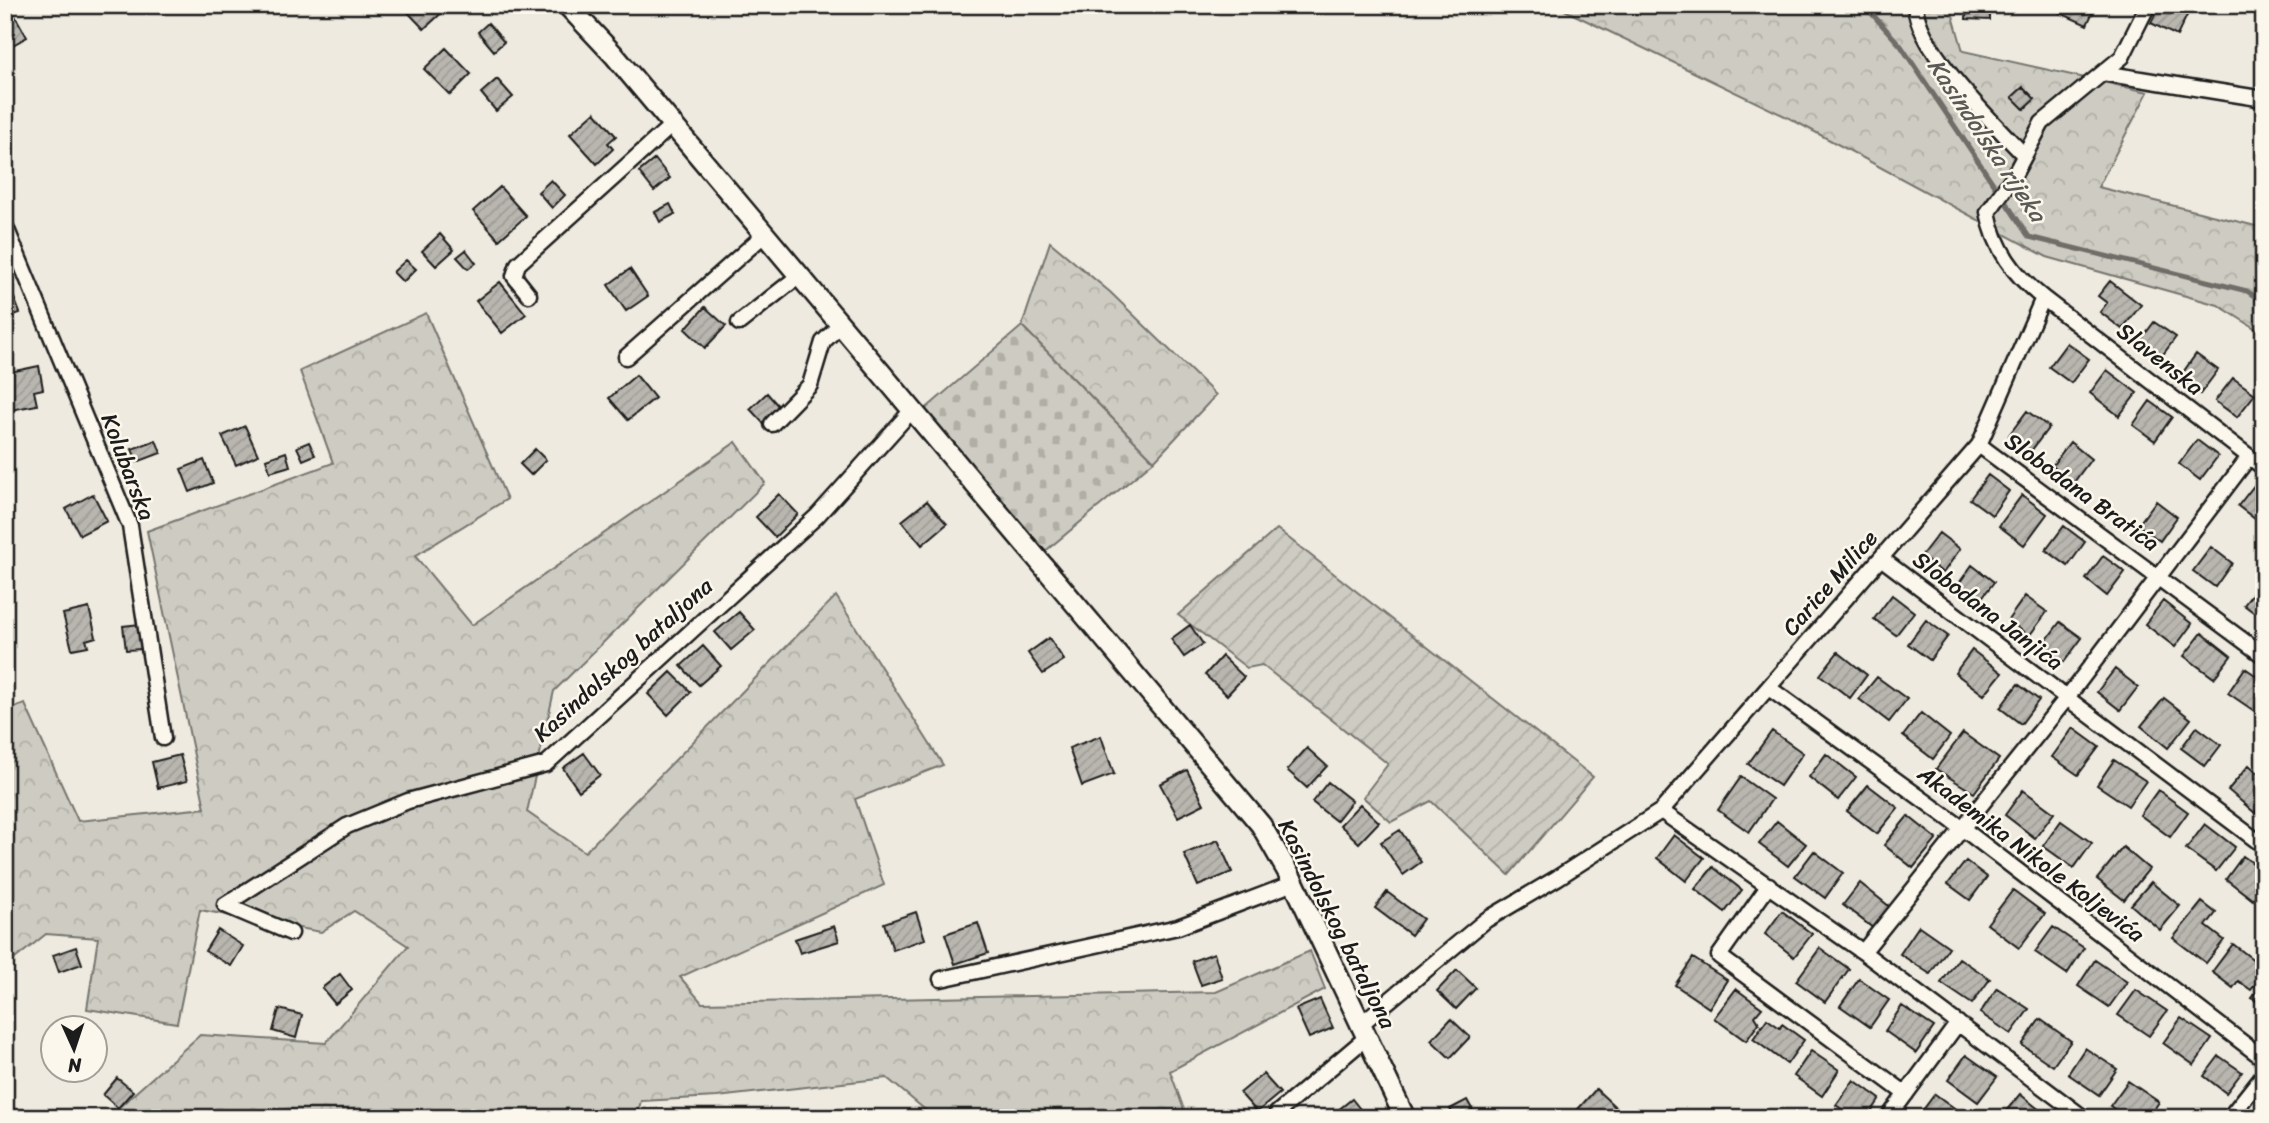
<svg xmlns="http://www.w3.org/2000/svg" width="2269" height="1123" viewBox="0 0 2269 1123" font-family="Sriracha,sans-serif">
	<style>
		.forest { fill: url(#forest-crowns); stroke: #75746f; stroke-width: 2 }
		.cemetery { fill: url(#cemetery-stones); stroke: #75746f; stroke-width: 2 }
		.garden { fill: url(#garden-furrows); stroke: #75746f; stroke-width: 2 }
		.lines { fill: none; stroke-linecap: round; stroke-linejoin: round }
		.stream { stroke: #6f6d69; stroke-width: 5 }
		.building { fill: url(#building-hatch); stroke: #1c1c1c; stroke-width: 2 }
		.street-casing { stroke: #1c1c1c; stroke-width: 19 }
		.secondary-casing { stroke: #1c1c1c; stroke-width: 24 }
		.street { stroke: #fbf7ec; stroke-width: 14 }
		.secondary { stroke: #fbf7ec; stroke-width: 19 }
		.labels { text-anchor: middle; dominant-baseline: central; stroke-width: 5; stroke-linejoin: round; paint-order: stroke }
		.street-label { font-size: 23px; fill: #1c1c1c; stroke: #fbf7ec }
		.water-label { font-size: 24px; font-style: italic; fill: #5a5956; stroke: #fbf7ec }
	</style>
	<defs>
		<pattern id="forest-crowns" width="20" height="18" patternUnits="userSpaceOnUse" patternTransform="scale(1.75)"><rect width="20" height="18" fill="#ceccc2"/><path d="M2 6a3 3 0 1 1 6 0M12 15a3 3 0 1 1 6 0" fill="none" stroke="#b0afa6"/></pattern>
		<pattern id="cemetery-stones" width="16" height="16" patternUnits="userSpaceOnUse" patternTransform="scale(1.75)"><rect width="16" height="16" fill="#ceccc2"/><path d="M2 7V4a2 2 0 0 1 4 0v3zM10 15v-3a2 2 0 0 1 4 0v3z" fill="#b0afa6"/></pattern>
		<pattern id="garden-furrows" width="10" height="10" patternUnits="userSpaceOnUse" patternTransform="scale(1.75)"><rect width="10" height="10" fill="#ceccc2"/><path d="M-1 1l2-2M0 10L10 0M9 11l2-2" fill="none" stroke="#b0afa6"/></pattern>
		<pattern id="building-hatch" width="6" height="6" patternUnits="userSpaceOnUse" patternTransform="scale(1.75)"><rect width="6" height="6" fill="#b9b6af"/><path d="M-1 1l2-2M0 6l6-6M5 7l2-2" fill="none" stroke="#9e9c96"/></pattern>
	</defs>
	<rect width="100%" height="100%" fill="#eeeadf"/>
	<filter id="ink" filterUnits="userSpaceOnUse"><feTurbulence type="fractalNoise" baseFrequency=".0143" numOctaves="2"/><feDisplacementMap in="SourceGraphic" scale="14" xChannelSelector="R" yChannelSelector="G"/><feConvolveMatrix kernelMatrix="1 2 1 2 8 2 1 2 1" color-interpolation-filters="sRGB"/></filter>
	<g filter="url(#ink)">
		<path class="forest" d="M1554 5H1950L1963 51 2148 92 2098 187 2264 228V334L2218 305 2047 257 1789 118Z
			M1050 242 1110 292 1216 395 1154 461 1022 326Z
			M426 313 507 499 415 556 472 625 736 442 765 483 554 691 527 812 585 852 836 596 943 765 855 799 884 885 680 977 702 1003 1216 992 1310 951 1325 989 1170 1071 1187 1118H935L887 1078 717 1097 641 1101 636 1118H107L200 1035 326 1043 408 946 354 911 321 932 200 910 177 1023 87 1009 98 938 46 934 5 967V711L25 704 78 821 205 808 147 531 333 463 300 371Z"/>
		<path class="cemetery" d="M1022 326 1154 461 1043 553 923 411Z"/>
		<path class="garden" d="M1277 529 1593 777 1509 875 1431 801 1391 822 1363 797 1388 764 1262 665 1247 668 1178 615Z"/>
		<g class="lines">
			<path class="stream" d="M1864 5 1901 46 2029 237 2247 291 2264 303"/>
		</g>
		<path class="building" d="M401 5H442L446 9 424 29Z
			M1967 5H1990V20L1966 19Z
			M2061 5H2096L2087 25 2058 12Z
			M2160 5H2192L2177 36 2151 23Z
			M10 7 27 37 11 46 5 35V10Z
			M488 23 504 42 494 51 478 32Z
			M446 48 471 74 450 95 424 69Z
			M497 79 513 97 496 111 481 93Z
			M2023 87 2035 99 2024 109 2012 97Z
			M595 112 616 136 608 143 613 149 597 164 570 134Z
			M655 159 670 178 654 191 639 172Z
			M551 180 565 195 552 208 538 192Z
			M500 187 526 216 499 240 473 211Z
			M670 204 675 214 660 222 655 212Z
			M440 234 454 250 436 266 422 251Z
			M466 250 476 263 468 269 457 257Z
			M406 260 416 269 403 282 393 272Z
			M630 269 648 296 626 311 608 285Z
			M5 275 20 313 5 318Z
			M2110 281 2141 305 2122 329 2100 312 2107 303 2098 296Z
			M500 282 526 314 502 333 476 301Z
			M705 307 726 326 705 348 685 329Z
			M2154 322 2176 337 2158 361 2137 345Z
			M2067 343 2089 359 2071 383 2049 367Z
			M2196 354 2218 370 2200 394 2179 378Z
			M39 366 43 389 34 391 37 405 5 411V373Z
			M2107 370 2137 393 2119 416 2090 393Z
			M636 375 655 398 628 420 609 398Z
			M2233 378 2255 394 2237 417 2215 401Z
			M767 393 780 408 764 424 750 409Z
			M2150 401 2172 417 2155 441 2133 425Z
			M2027 411 2049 427 2031 451 2009 435Z
			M245 426 258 455 236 465 222 436Z
			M156 440 161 453 137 462 132 449Z
			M2197 440 2218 456 2200 480 2179 464Z
			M309 442 315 455 303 460 297 447Z
			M2070 442 2091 459 2074 482 2052 466Z
			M535 449 546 460 531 475 520 464Z
			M286 452 290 466 270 472 266 459Z
			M204 460 213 483 190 492 181 469Z
			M1988 475 2009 491 1992 515 1970 499Z
			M2256 483 2264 489V526L2238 506Z
			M93 494 107 521 80 535 66 509Z
			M779 494 798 514 775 537 756 517Z
			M2022 495 2047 514 2024 545 1999 526Z
			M927 501 947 524 922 545 902 521Z
			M2156 501 2177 517 2160 541 2138 525Z
			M2064 526 2085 542 2068 566 2046 550Z
			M1939 533 1960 549 1943 573 1921 556Z
			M2211 547 2232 563 2215 587 2193 571Z
			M2103 556 2125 572 2107 596 2086 579Z
			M1972 565 1994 582 1976 605 1955 589Z
			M2262 581 2264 583V620L2244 605Z
			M1892 595 1914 612 1896 635 1874 619Z
			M2025 596 2047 612 2029 636 2008 620Z
			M2163 601 2192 624 2175 647 2145 624Z
			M89 608 96 637 86 640 88 646 72 649 63 614Z
			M739 612 755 630 731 650 715 632Z
			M1926 620 1948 636 1930 660 1908 644Z
			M2060 622 2082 638 2064 662 2042 646Z
			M140 624 143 649 126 650 123 626Z
			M1190 625 1203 644 1184 657 1171 639Z
			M2202 633 2231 656 2214 678 2184 656Z
			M1049 638 1064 660 1043 674 1028 653Z
			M703 646 721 666 699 685 681 666Z
			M1972 650 2002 673 1984 695 1955 673Z
			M1838 652 1867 675 1850 698 1820 675Z
			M1222 656 1244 677 1227 695 1205 675Z
			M2245 668 2264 681V710L2260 715 2228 693Z
			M2115 669 2138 687 2120 710 2097 692Z
			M671 672 691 692 668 715 648 694Z
			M1877 677 1907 699 1889 722 1859 699Z
			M2018 684 2039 700 2021 724 2000 708Z
			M2164 698 2191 719 2168 748 2141 726Z
			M1921 713 1950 736 1933 759 1903 736Z
			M2197 727 2221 745 2205 766 2181 748Z
			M2073 728 2099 747 2078 775 2052 757Z
			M1772 731 1803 753 1780 786 1748 764Z
			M1963 733 1999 759 1974 793 1936 769Z
			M1101 736 1114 774 1082 786 1069 748Z
			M1307 748 1327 766 1307 788 1287 770Z
			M584 753 600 775 579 791 563 768Z
			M1826 754 1856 777 1838 800 1809 777Z
			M180 755 187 781 158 788 152 762Z
			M2114 760 2146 781 2128 806 2097 785Z
			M2249 765 2264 778V802L2255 813 2228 790Z
			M1187 770 1204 804 1178 817 1160 784Z
			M1741 777 1772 799 1749 832 1718 810Z
			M1328 782 1352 801 1336 821 1312 802Z
			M1868 785 1898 808 1877 834 1847 811Z
			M2023 790 2054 813 2035 838 2005 815Z
			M2158 790 2188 812 2170 837 2140 815Z
			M1360 804 1379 822 1359 843 1340 825Z
			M1908 816 1937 839 1913 868 1884 845Z
			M1777 821 1806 844 1788 866 1759 844Z
			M2061 821 2092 843 2074 868 2043 846Z
			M2205 824 2235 847 2216 871 2186 849Z
			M1400 830 1421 862 1403 875 1381 842Z
			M1674 835 1704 858 1686 881 1657 858Z
			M1218 840 1232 872 1198 886 1184 854Z
			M2123 847 2149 869 2124 900 2097 879Z
			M1814 851 1843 873 1825 898 1795 876Z
			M2243 856 2264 871V885L2253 900 2226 879Z
			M1966 861 1987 877 1970 900 1948 884Z
			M1713 867 1742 890 1725 912 1695 889Z
			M2151 882 2180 906 2160 930 2131 905Z
			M1860 883 1890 907 1873 928 1843 905Z
			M2013 890 2045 914 2019 948 1987 924Z
			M1387 892 1423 919 1411 935 1375 908Z
			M2202 902 2216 913 2206 926 2224 940 2206 963 2173 938Z
			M1782 911 1812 934 1794 957 1765 934Z
			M916 912 925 939 893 950 884 923Z
			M978 923 988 953 955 964 945 934Z
			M834 926 839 941 800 953 795 939Z
			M1919 926 1949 947 1930 974 1900 954Z
			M2053 927 2084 948 2067 974 2035 952Z
			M218 930 243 946 231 966 205 951Z
			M2233 944 2264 968V974L2251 990 2238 981 2233 988 2212 972Z
			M76 947 82 964 59 972 53 955Z
			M1820 948 1849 969 1825 1002 1796 981Z
			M1214 953 1222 978 1201 985 1192 961Z
			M1693 958 1727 980 1709 1008 1675 985Z
			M1959 958 1990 979 1972 1004 1941 983Z
			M2095 960 2127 982 2109 1007 2078 986Z
			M1457 970 1476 988 1456 1009 1437 991Z
			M340 974 352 990 335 1004 322 988Z
			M1859 979 1889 1000 1870 1027 1840 1006Z
			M2264 983V1007L2252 998Z
			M1997 988 2029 1009 2011 1034 1980 1013Z
			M1736 989 1762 1008 1755 1016 1759 1023 1746 1041 1714 1018Z
			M2136 990 2167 1011 2149 1036 2118 1015Z
			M1320 999 1333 1028 1309 1038 1296 1009Z
			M1902 1006 1934 1027 1916 1053 1885 1031Z
			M279 1009 302 1015 296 1038 273 1031Z
			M2181 1018 2212 1039 2194 1065 2163 1043Z
			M1451 1019 1470 1037 1450 1058 1431 1040Z
			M1767 1019 1780 1028 1782 1024 1804 1040 1787 1064 1753 1039Z
			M2040 1019 2071 1041 2053 1066 2022 1045Z
			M2085 1048 2117 1069 2099 1095 2068 1074Z
			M1811 1051 1839 1070 1822 1096 1794 1076Z
			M1966 1055 1997 1077 1978 1102 1948 1080Z
			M2219 1056 2242 1072 2226 1093 2204 1076Z
			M1263 1074 1280 1093 1257 1112 1240 1093Z
			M117 1078 133 1091 118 1108 103 1095Z
			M1854 1080 1880 1099 1867 1118H1854L1836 1105Z
			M2128 1081 2159 1102 2148 1118H2127L2110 1106Z
			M1596 1089 1627 1118H1570Z
			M1935 1094 1961 1113 1957 1118H1917Z
			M2020 1094 2047 1116 2046 1118 2001 1117Z
			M1352 1099 1367 1118H1334L1332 1115Z
			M1467 1100 1477 1118H1455L1450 1109Z"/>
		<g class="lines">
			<g class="street-casing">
				<path id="street" d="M1915 5C1918 51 1992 121 2023 154
					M2103 73 2264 99
					M5 225 130 526 163 738
					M529 295 514 276 518 264 673 124
					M2043 298 2264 468
					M739 323 800 275
					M626 357 765 234
					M772 424 810 385 823 342 841 324
					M1979 445 2264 656
					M1882 559 2264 846
					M1769 688 1962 828 2264 1059
					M1661 811 1863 952 2084 1118
					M1769 885 1719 956 1906 1094
					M291 933 225 905 347 826 408 801 546 764 817 516 913 409
					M1863 952 2066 699 2249 457
					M941 979 1178 927 1294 883
					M1361 1024 1486 920 1557 878 1661 811 1979 445 2043 298C2014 275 1995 249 1988 212L2013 177 2042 123 2122 57 2148 5
					M1277 1113 1367 1037
					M1888 1118 1958 1023
					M2229 1118 2264 1074"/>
			</g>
			<g class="secondary-casing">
				<path id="secondary" d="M567 5 614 55 1261 825 1294 883 1405 1118"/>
			</g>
			<use href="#street" class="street"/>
			<use href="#secondary" class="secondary"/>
		</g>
	</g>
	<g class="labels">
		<g class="street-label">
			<text transform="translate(2160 359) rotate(38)">Slavenska</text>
			<text transform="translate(128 467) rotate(69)">Kolubarska</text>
			<text transform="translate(2082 492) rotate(36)">Slobodana Bratića</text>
			<text transform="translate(1830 583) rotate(-49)">Carice Milice</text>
			<text transform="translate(1988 611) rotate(37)">Slobodana Janjića</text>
			<text transform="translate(623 660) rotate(-42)">Kasindolskog bataljona</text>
			<text transform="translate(2031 854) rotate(37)">Akademika Nikole Koljevića</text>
			<text transform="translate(1337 924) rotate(63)">Kasindolskog bataljona</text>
		</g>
		<g class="water-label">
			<text transform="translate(1987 140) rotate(56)">Kasindolska rijeka</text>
		</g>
	</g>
	<rect width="2269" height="1123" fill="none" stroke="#fbf7ec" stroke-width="28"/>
	<rect x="14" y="14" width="2241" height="1095" fill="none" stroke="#1c1c1c" stroke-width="2.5" filter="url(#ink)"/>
	<g transform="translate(74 1049) rotate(177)"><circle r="33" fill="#fbf7ec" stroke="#a29f99" stroke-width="2"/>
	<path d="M0-5L12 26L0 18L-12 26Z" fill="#1c1c1c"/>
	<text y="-10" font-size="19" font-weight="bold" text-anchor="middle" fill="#1c1c1c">N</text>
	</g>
</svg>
